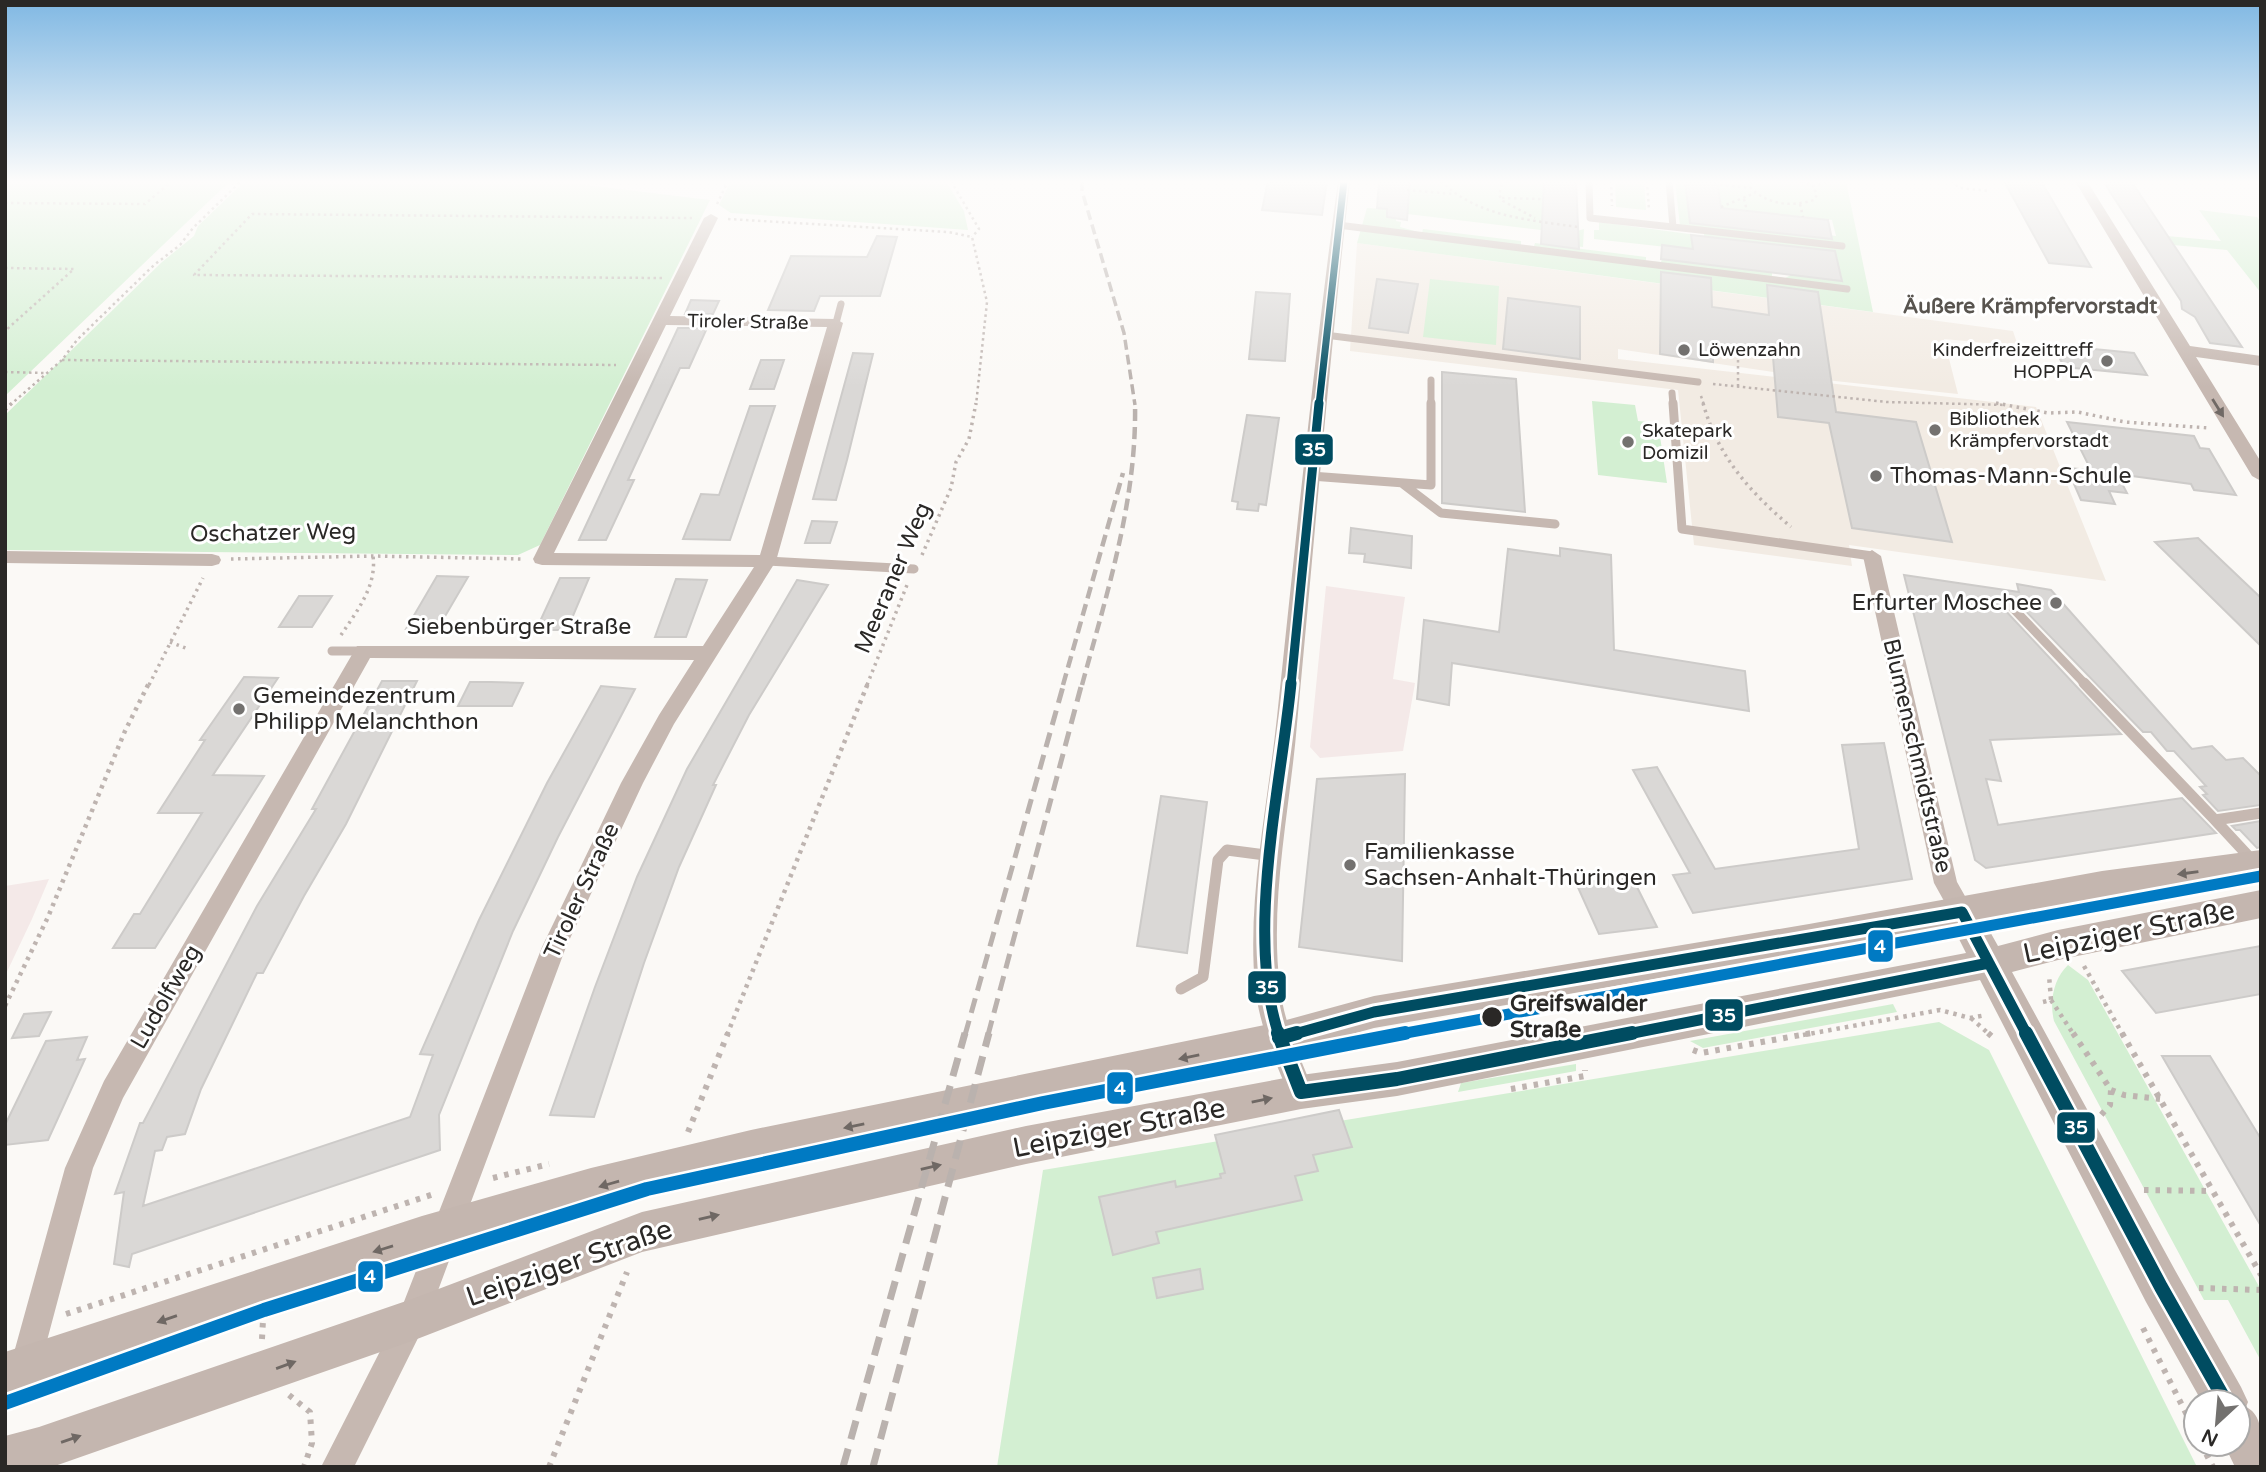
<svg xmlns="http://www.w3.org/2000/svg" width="2266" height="1472" viewBox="0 0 2266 1472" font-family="'Varela Round',sans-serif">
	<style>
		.commercial { fill: #f4e9e8 }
		.built { fill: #f2ebe3 }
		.green { fill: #d3efd2 }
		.building { fill: #dad8d6; stroke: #cdcbc9; stroke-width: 2 }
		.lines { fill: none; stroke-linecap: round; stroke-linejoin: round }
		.path-far3 { stroke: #beb4b0; stroke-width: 2.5; stroke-dasharray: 2.5 3.5; stroke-linecap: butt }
		.path-far2 { stroke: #beb4b0; stroke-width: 3.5; stroke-dasharray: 2.5 4.5; stroke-linecap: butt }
		.path-far1 { stroke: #beb4b0; stroke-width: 4.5; stroke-dasharray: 3.5 5; stroke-linecap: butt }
		.path { stroke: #beb4b0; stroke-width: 6; stroke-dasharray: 4.5 7; stroke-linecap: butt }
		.lane-far2 { stroke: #c6b8b1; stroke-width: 7 }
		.lane-far1 { stroke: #c6b8b1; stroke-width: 9 }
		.lane { stroke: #c6b8b1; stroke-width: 11 }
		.street { fill: #c6b8b1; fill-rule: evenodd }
		.secondary { fill: #c4b6af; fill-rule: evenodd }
		.rail-far3 { stroke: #bab2ae; stroke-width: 3.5; stroke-dasharray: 10 5; stroke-linecap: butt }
		.rail-far2 { stroke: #bab2ae; stroke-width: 4.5; stroke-dasharray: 12 6; stroke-linecap: butt }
		.rail-far1 { stroke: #bab2ae; stroke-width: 5; stroke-dasharray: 15 8; stroke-linecap: butt }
		.rail { stroke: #bab2ae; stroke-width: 7; stroke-dasharray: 19 10; stroke-linecap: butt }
		.bus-1-far3-casing { stroke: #fff; stroke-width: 10 }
		.bus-1-far2-casing { stroke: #fff; stroke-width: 13 }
		.bus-1-far1-casing { stroke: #fff; stroke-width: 17 }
		.bus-1-casing { stroke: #fff; stroke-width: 19 }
		.bus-1-far3 { stroke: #004c61; stroke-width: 7 }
		.bus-1-far2 { stroke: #004c61; stroke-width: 9 }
		.bus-1-far1 { stroke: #004c61; stroke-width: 11 }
		.bus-1 { stroke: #004c61; stroke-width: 14 }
		.tram-1-far1-casing { stroke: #fff; stroke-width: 17 }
		.tram-1-casing { stroke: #fff; stroke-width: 19 }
		.tram-1-far1 { stroke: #007ac3; stroke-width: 11 }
		.tram-1 { stroke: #007ac3; stroke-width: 14 }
		.oneway { fill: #706965 }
		.oneway2 { fill: #6f6864 }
		.poi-dot { fill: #73716f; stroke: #fff; stroke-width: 2.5 }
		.stop-dot { fill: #2a2826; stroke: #fff; stroke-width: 2.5 }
		.labels { text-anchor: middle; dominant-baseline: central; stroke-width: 6; stroke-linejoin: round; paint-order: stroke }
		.far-street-label { font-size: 19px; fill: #2a2826; stroke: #fff }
		.far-poi-label { font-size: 19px; fill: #2a2826; stroke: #fff; text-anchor: start }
		.far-quarter-label { font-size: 21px; font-weight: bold; fill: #58544f; stroke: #fff }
		.poi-label { font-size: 23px; fill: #2a2826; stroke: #fff; text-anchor: start }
		.street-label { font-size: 23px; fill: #2a2826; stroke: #fff }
		.stop-label { font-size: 23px; font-weight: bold; fill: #2a2826; stroke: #fff; text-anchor: start }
		.near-street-label { font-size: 28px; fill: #2a2826; stroke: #fff }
		.line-badge { stroke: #fff; stroke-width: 2.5 }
		.badge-label { font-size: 19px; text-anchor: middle; font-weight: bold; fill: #fff }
	</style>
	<rect width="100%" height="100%" fill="#fbf9f6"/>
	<path class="commercial" d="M1326 586 1405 597 1393 679 1415 683 1403 751 1320 758 1310 747Z
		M49 879 32 919 5 976V886Z"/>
	<path class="built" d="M1357 243 2013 331 2018 346 1944 339 1958 394 1835 381 1618 349V359L2036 407 2106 581 1849 545 1852 566 1694 545 1678 390 1350 351Z"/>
	<path class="green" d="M5 181H230L5 396Z
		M245 181H553L710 200 540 545 518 555 5 550V415L162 262 194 236 198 226Z
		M731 181H946L964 211 968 230 731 213 719 205Z
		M1410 181H1544L1543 214 1577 231 1584 229 1583 247 1573 246 1574 234 1399 213 1409 203 1410 193 1406 192Z
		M1615 181H1644L1646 210 1616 207Z
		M1675 181H1685L1690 220 1836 236 1832 220 1721 208 1717 181H1846L1873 312 1357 243 1367 208 1387 209V217L1396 218V221L1401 222 1400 227 1422 233 1423 229 1521 241V245L1534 246 1535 243 1646 257V261L1661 262 1662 259 1772 272V276L1785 278 1791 275 1841 281 1838 266 1594 239V230H1599V222L1704 236V233L1680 226Z
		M2199 210 2257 217 2261 222V293L2227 250 2173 245 2167 236 2221 241Z
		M1430 279 1499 286 1496 345 1423 337Z
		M1592 401 1635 405 1638 421 1658 423 1667 483 1598 475Z
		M2068 965 2088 980 2261 1290V1361L2228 1300H2204L2054 1021C2049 1001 2054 978 2068 965Z
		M1893 1004 1897 1012 1703 1048 1690 1041Z
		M1939 1022 1989 1050 2197 1467H997L1043 1170Z
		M1576 1064V1071L1458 1092 1461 1083Z"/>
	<path class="building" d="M1268 181H1327L1322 215 1262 210Z
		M1379 181H1410L1407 220 1387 217V209L1377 208Z
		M1544 181H1576L1579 249 1541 244Z
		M1685 181H1717L1721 208 1828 220 1832 239 1690 223Z
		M2004 181H2041L2091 267 2049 263Z
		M2103 181H2131L2242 347 2210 343 2195 317 2182 309 2181 301Z
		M1691 235 1835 251 1842 281 1661 259 1662 245 1693 249Z
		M877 236 897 237 880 296H820L814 311 768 310 791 256 867 257Z
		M1661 272 1711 278 1712 307 1769 315 1767 285 1818 292 1836 412 1916 422 1952 542 1852 528 1829 423 1778 417 1773 357 1713 348V362L1660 354Z
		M1377 279 1418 284 1408 333 1369 328Z
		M1256 292 1290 294 1285 361 1249 359Z
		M1508 298 1580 307V359L1503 349Z
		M691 300 719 301 713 314H685Z
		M678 328H707L689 368H680L628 480H634L606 540H579Z
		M2053 345 2134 353 2147 375 2064 367Z
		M853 353 873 354 847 460 836 500 813 499Z
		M761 360H784L774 389H750Z
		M1442 372 1516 379 1525 512 1442 503Z
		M750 406H775L730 540 683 539 701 494 719 495Z
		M1247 415 1279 418 1266 505 1259 504 1258 511 1237 509 1238 502 1232 501Z
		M2067 422 2194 436 2200 448 2209 449 2236 495 2194 490 2191 484 2117 474 2127 493 2109 491 2115 504 2081 500 2067 468 2091 470Z
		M812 521 837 522 830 543H805Z
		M1351 528 1412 536 1411 568 1364 562 1365 554 1349 553Z
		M2198 538 2261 598V646L2155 542Z
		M1560 548 1611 555 1614 650 1745 671 1749 711 1452 663 1449 705 1417 699 1424 620 1499 632 1508 549 1560 556Z
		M1904 575 2019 592 2017 584 2051 590 2192 749 2212 746 2226 760 2243 758 2261 776V805L2218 811 2203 795 2207 794 2200 787 2206 786 2174 751H2167L2151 732H2143L2013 598 2007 596 2002 600 2003 608 2121 734 1990 740 2001 781 1986 779 1998 825 2182 798 2216 833 1986 868 1975 860Z
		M437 576 468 577 437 630 406 629Z
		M560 578H589L567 630H536Z
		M676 579 707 580 686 637H655Z
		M797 580 828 585 749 715 713 785H716L679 867 644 963 594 1117 550 1115 595 987 637 877 687 769Z
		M299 596H332L312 627H279Z
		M244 677 278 678 213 775 264 776 155 948H113L134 914H140L202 813H158L205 740H200Z
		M382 681H417L346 824 304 896 263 973H257L201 1089 185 1134 167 1137 162 1150 155 1151 143 1206 410 1117 433 1055 420 1054 479 920 547 783 601 686 635 689 558 837 513 931 439 1115 440 1150 132 1254 129 1267 114 1264 124 1192 115 1194 140 1123H143L257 906 316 809H312Z
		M470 682H491L523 683 512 706H458Z
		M1884 743 1912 879 1693 913 1673 875 1690 873 1633 770 1657 767 1715 869 1859 849 1842 745Z
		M1405 774 1402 961 1299 947 1317 779Z
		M1161 796 1207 802 1187 953 1137 946Z
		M2261 821V847L2257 848 2240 830H2236L2232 826Z
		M1632 877 1657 927 1599 934 1576 883Z
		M2261 946V994L2156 1013 2122 971Z
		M51 1012 39 1036 12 1038 24 1014Z
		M87 1037 77 1060 85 1059 48 1140 5 1145V1125L46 1041Z
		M2162 1056H2210L2261 1139V1226Z
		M1339 1110 1352 1147 1313 1155 1318 1171 1295 1176 1302 1200 1156 1232 1159 1243 1113 1255 1099 1197 1175 1181 1176 1187 1221 1178 1220 1174 1225 1173 1215 1135Z
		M1200 1269 1203 1289 1157 1298 1153 1278Z"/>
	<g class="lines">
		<path class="path-far3" d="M951 181 979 229 972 237
			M1441 181C1477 217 1530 220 1578 227
			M1507 181 1502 184 1499 195 1503 201 1535 218
			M1611 181 1612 206
			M1647 181 1649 210
			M1751 181 1750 187C1767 205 1791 207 1814 200L1817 195 1813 186
			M1801 181 1813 186 1830 181
			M1951 181 1960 188 1990 191
			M1714 184 1751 188
			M1407 190 1455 194
			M1502 198 1543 199
			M1744 199 1747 211
			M5 203 145 204 172 181
			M717 204 728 181
			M1800 204 1803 217
			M1721 207 1755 193
			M728 219 948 232 972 237 987 302 976 405
			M5 268 74 269 5 331
			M662 278 194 275 252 214 692 218
			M62 360 616 365
			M1738 360V387
			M5 372 46 373
			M1713 384 1887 402 2006 405
			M1701 396 1704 405
			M10 405 62 360 77 340 154 265 180 245 193 228 241 181"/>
		<path class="path-far2" d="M1703 403C1718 457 1750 492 1791 527
			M1996 403 2048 413 2078 412 2125 422 2209 428
			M5 410 12 403
			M922 555 951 488 956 462 969 439 976 403
			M231 559 373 556 523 559
			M341 635C357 611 377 586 373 556
			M170 642 188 649
			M149 685 203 578
			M867 685 907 585"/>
		<path class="path-far1" d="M2084 966 2123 1035
			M2051 1000 2074 1035
			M2043 1002 2051 1000 2049 975
			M5 1006 48 917 125 731 149 683
			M1971 1018 1990 1035
			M727 1035 868 683
			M1803 1035 1940 1010 1970 1018 1986 1015"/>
		<path class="path" d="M1988 1033 1996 1040
			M2073 1033 2111 1090 2110 1105 2101 1115
			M2122 1033 2261 1275
			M1693 1050 1701 1053 1812 1033
			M1511 1089 1585 1076V1070
			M2111 1090 2124 1095 2160 1099
			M688 1132 728 1033
			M493 1178 549 1164
			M2144 1190 2212 1191
			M2199 1288 2261 1290
			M66 1314 434 1194
			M2143 1328 2196 1433
			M262 1339 263 1320
			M289 1395 310 1412 312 1443 304 1467
			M2201 1444 2213 1467
			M549 1467 627 1272"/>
		<path class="lane-far2" d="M1589 181 1590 218 1673 227 1669 181
			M1338 225 1847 289
			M1673 227 1842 246
			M836 323 841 304
			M1325 335 1698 382
			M1431 380V405
			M1672 393 1673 405"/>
		<path class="lane-far1" d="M1673 403 1682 529 1872 556
			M1311 476 1431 485V403
			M1403 484 1441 513 1555 524
			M767 561 914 569
			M2008 603 2086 685
			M332 651H364"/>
		<path class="lane" d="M2084 683 2215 820
			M2253 861 2215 820 2261 813
			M1181 989 1203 977 1218 860 1227 850 1273 856"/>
		<path class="street" d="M1338 181H1350C1329 362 1314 543 1297 724 1290 809 1269 902 1280 987 1284 1024 1300 1057 1314 1092L1310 1101 1301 1104 1292 1101C1276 1064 1259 1026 1255 986 1247 898 1268 804 1277 717 1296 538 1314 359 1338 181Z
			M2075 181H2087L2190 346 2261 356V366L2196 357 2261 462V481L2252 476Z
			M711 214 718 218 670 316 836 319 843 323 776 561 674 724 643 783 566 947 427 1320 354 1467H321L400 1312 542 947 621 783 659 715 694 660 370 658 123 1098 93 1168 40 1367 36 1378 25 1382 14 1378 10 1367 65 1168 104 1081 357 646H703L754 567 542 565 535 563 533 559 704 218ZM666 325 827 327 760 555 554 553Z
			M1872 550 1881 556 1957 882 1974 912 1970 919 1962 922 1954 919 1934 883 1863 556Z
			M5 551 212 554 219 556 221 560 219 564 212 566 5 563Z"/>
		<path class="secondary" d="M2261 850V876L2102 899 1984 921 1998 946 2058 930 2261 890V918L2058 960 2012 972 2176 1272 2241 1387 2248 1402 2246 1407C2266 1416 2261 1447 2261 1467H2235L2224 1444H2238V1402H2202L2146 1302 1980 980 1397 1096 1301 1109 1026 1164 642 1252 412 1341 52 1467H5V1436L39 1427 412 1299 642 1212 1026 1126 1301 1075 1397 1062 1966 953 1953 927 1374 1028 1279 1054 751 1167 591 1207 422 1256 5 1395V1352L422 1216 591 1168 751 1130 1279 1022 1374 996 1809 924 2102 871Z"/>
		<path class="rail-far3" d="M1082 181V191L1124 333 1135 405"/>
		<path class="rail-far2" d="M1063 685 1123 473
			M1082 685C1107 593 1137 500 1135 403"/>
		<path class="rail-far1" d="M965 1035 1064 683
			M988 1035 1082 683"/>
		<path class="rail" d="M843 1467 965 1033
			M873 1467 989 1033"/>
		<g class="bus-1-far3-casing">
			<path id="bus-1-far3" d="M1319 405 1344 181"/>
		</g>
		<g class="bus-1-far2-casing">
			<path id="bus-1-far2" d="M1291 685 1319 403"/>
		</g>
		<g class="bus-1-far1-casing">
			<path id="bus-1-far1" d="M1279 1035C1245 935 1281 788 1291 683
				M1291 1035 1374 1012 1962 912 2027 1035
				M1623 1035 1989 963"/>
		</g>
		<g class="bus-1-casing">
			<path id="bus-1" d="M1278 1033 1301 1092 1397 1079 1632 1033
				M2026 1033 2161 1287 2226 1402
				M1279 1038 1297 1033"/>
		</g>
		<use href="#bus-1-far3" class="bus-1-far3"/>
		<use href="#bus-1-far2" class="bus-1-far2"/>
		<use href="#bus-1-far1" class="bus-1-far1"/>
		<use href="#bus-1" class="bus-1"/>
		<g class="tram-1-far1-casing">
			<path id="tram-1-far1" d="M1395 1035 2261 876"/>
		</g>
		<g class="tram-1-casing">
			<path id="tram-1" d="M5 1403 264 1310 647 1189 1043 1103 1405 1033"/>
		</g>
		<use href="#tram-1-far1" class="tram-1-far1"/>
		<use href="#tram-1" class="tram-1"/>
	</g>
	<defs><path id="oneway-solid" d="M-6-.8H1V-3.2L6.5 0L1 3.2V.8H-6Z" transform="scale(1.75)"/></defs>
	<use class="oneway" href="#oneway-solid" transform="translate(2218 408) rotate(58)"/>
	<g class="oneway2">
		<use href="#oneway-solid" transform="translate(2188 873) rotate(172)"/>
		<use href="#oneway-solid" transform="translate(1189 1057) rotate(168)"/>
		<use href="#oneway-solid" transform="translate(1262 1100) rotate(-11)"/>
		<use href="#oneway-solid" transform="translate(854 1126) rotate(168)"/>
		<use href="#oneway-solid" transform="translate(931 1167) rotate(-13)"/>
		<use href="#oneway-solid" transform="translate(609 1184) rotate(164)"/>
		<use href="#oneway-solid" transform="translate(709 1217) rotate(-13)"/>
		<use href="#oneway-solid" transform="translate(383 1249) rotate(163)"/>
		<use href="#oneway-solid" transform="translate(167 1319) rotate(161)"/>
		<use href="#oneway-solid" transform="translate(286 1365) rotate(-20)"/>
		<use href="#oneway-solid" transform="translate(71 1439) rotate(-19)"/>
	</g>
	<linearGradient id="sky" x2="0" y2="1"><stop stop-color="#80b8e3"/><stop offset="0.47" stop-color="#fdfcfb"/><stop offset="1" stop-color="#fdfcfb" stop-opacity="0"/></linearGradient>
	<rect width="2266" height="387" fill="url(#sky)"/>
	<g class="poi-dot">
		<circle cx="1684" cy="350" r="7"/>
		<circle cx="2107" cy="361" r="7"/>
		<circle cx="1935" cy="430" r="7"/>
		<circle cx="1628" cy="442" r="7"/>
		<circle cx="1876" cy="476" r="7"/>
		<circle cx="2056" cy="603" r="7"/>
		<circle cx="239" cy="709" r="7"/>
		<circle cx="1350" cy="865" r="7"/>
	</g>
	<circle class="stop-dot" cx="1492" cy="1017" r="11"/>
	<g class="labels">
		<g class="far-street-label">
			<text transform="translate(748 322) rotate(1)">Tiroler Straße</text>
		</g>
		<g class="far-poi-label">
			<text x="1698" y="350">Löwenzahn</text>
			<text x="2093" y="350" text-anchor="end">Kinderfreizeittreff<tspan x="2093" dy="22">HOPPLA</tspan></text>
			<text x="1949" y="419">Bibliothek<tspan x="1949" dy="22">Krämpfervorstadt</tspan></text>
			<text x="1642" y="431">Skatepark<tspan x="1642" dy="22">Domizil</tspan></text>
		</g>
		<g class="far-quarter-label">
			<text x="2030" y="306">Äußere Krämpfervorstadt</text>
		</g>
		<g class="poi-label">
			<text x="1890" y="476">Thomas-Mann-Schule</text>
			<text x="2042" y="603" text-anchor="end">Erfurter Moschee</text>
			<text x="253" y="696">Gemeindezentrum<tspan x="253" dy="26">Philipp Melanchthon</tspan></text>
			<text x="1364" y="852">Familienkasse<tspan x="1364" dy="26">Sachsen-Anhalt-Thüringen</tspan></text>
		</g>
		<g class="street-label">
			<text transform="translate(273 533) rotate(-1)">Oschatzer Weg</text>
			<text transform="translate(893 578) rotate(-67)">Meeraner Weg</text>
			<text x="519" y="627">Siebenbürger Straße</text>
			<text transform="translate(1917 756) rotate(77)">Blumenschmidtstraße</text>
			<text transform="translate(582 891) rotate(-65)">Tiroler Straße</text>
			<text transform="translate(166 997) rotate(-60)">Ludolfweg</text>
		</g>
		<g class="stop-label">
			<text x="1510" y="1004">Greifswalder<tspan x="1510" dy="26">Straße</tspan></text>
		</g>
		<g class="near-street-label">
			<text transform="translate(2129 932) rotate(-12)">Leipziger Straße</text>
			<text transform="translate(1119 1128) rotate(-11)">Leipziger Straße</text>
			<text transform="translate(569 1263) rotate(-19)">Leipziger Straße</text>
		</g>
	</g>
	<g class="line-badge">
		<rect x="1294" y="433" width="40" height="33" rx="7" fill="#004c61"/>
		<rect x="1867" y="929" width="27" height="34" rx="7" fill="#007ac3"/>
		<rect x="1247" y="970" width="40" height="34" rx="7" fill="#004c61"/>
		<rect x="1704" y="998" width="40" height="34" rx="7" fill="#004c61"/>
		<rect x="1106" y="1071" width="28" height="34" rx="7" fill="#007ac3"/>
		<rect x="2056" y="1111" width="40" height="33" rx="7" fill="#004c61"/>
		<rect x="357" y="1260" width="27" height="33" rx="7" fill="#007ac3"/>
	</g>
	<g class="badge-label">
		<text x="1314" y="456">35</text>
		<text x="1880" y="953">4</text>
		<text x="1267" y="994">35</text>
		<text x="1724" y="1022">35</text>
		<text x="1120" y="1095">4</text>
		<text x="2076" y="1134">35</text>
		<text x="370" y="1283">4</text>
	</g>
	<rect width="2266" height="1472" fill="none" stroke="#2a2826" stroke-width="14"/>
	<g transform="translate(2217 1423) rotate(206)"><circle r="33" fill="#ffffff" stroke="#aaa9a8" stroke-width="2"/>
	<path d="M0-5L12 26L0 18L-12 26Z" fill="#73716f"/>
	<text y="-10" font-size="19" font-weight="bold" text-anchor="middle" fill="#2a2826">N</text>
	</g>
</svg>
